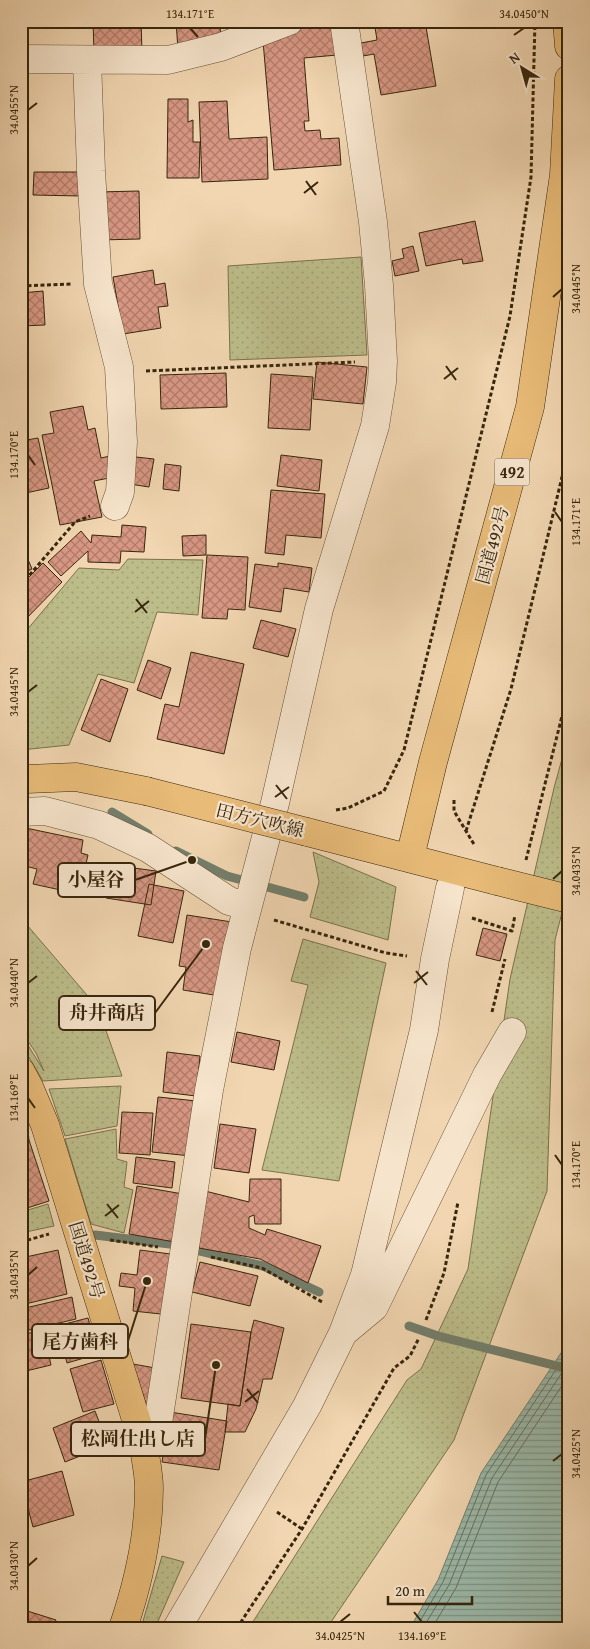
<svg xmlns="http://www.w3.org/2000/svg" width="590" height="1649" viewBox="0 0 590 1649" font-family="'Gentium Book Plus','Noto Serif JP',serif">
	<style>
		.green { fill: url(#green-dots); stroke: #7a724b }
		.water { fill: url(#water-rules); stroke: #737e6b }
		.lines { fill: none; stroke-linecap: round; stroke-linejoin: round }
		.shore { stroke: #6a705b; stroke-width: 1 }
		.stream { stroke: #737e6b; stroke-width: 9 }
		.building { fill: url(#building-cross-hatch); stroke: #38260c }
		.minor-casing { stroke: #665235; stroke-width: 29 }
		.major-casing { stroke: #38260c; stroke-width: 29 }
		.highway-casing { stroke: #38260c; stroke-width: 29 }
		.path { stroke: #38260c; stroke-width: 3; stroke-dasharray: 4 2.5; stroke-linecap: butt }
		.minor { stroke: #f6e4cc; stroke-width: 28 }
		.major { stroke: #e8bb78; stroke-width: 28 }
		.highway { stroke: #e8bb78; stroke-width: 28 }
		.major-bridge-casing { stroke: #38260c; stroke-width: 29; stroke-linecap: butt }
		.major-bridge { stroke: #e8bb78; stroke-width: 28 }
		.ticks { fill: none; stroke: #38260c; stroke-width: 2 }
		.labels { text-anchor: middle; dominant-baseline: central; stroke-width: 4.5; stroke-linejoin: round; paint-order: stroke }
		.shield { fill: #f6e4cc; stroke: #715f46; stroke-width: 1 }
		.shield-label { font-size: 16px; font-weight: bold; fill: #38260c }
		.street-label { font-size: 18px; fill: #38260c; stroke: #f6e4cc }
		.leader { fill: none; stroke: #38260c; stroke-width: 2 }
		.callout-dot { fill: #38260c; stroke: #f6e4cc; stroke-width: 2 }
		.callout { fill: #f6e4cc; stroke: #38260c; stroke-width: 2 }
		.callout-label { font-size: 19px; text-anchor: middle; font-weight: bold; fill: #38260c }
		.neatline { fill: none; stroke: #38260c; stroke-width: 2 }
		.ticks-label { font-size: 12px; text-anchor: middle; fill: #38260c }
	</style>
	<defs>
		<pattern id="green-dots" width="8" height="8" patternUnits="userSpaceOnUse" patternTransform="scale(1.25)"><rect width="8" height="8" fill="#bcbd8a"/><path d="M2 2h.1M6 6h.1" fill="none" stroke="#a2a276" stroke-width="1.8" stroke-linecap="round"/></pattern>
		<pattern id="water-rules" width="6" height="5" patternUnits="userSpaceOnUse" patternTransform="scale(1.25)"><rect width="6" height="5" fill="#9bb9aa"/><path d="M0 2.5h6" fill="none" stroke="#7f9689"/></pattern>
		<pattern id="building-cross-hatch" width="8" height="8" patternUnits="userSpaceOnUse" patternTransform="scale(1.25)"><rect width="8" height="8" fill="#d89783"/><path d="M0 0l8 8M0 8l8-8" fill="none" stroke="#b07b6a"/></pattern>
	</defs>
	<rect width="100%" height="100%" fill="#f1d6b1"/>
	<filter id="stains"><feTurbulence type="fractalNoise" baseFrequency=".004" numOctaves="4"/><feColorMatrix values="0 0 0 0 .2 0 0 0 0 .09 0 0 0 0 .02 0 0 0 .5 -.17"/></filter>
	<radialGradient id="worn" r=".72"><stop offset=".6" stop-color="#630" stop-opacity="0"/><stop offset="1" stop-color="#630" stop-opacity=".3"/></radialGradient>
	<path class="green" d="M361 257 367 355 230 360 228 266Z
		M128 559 203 560 198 615 157 612 134 683 98 674 69 745 21 750V637L79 568 119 570Z
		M569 733V885L555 940 547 1191 454 1440 327 1628H249L407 1380 421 1369 468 1269 510 979 554 788Z
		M313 852 396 887 388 940 310 917 319 882Z
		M21 918 98 1008 122 1076 43 1081 21 1044V1034L44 1071 36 1053 21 1031Z
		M303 939 386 963 339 1181 262 1170 308 985 291 981Z
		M121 1086 117 1126 65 1136 49 1089Z
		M116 1129 117 1159 127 1162 124 1187 133 1190 124 1233 91 1224 65 1139Z
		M48 1204 54 1226 21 1233V1212Z
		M162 1556 184 1562 155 1628H141Z"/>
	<path class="water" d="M569 1341V1628H410L438 1580 481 1473Z"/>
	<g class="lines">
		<path class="shore" d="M416 1628 443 1582 486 1475 569 1350
			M423 1628 449 1585 492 1478 569 1362
			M432 1628 456 1588 498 1482 569 1375"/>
		<path class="stream" d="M112 812 148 834
			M176 851 227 876 304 897
			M95 1235 178 1245
			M200 1251 263 1266 319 1292
			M409 1326 438 1336 569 1369"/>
	</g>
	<path class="building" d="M93 21H141L142 52 94 53Z
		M176 21H220L221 47 178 50Z
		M334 21 337 55 304 58 309 121H304L305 131 320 130 321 139 339 138 341 165 274 170 262 29Z
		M374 21H425L436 86 381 95 374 54 363 56 361 43 377 40Z
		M168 99H188V122L193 120V142H200L199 178H167Z
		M227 101 229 139 267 137 268 179 202 182 199 102Z
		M34 172H85L81 196 33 195Z
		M139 191 140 239 99 240 98 192Z
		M475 221 483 261 463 264 462 259 426 266 419 233Z
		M413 246 419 271 395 276 392 261 404 258 402 249Z
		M153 270 155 285 165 283 168 306 158 307 161 328 123 334 113 277Z
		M43 291 45 325 21 326V293Z
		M317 362 367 367 363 404 313 399Z
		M226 373 227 407 161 409 160 375Z
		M271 374 313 377 310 430 268 428Z
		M83 406 88 430 95 428 101 458 110 456 114 477 94 481 102 517 60 525 42 435 54 433 50 412Z
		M38 438 49 488 21 494V441Z
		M281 455 322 460 319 491 277 486Z
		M127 456 154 459 149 487 123 483Z
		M165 464 181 466 179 491 163 489Z
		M271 490 325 494 321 538 286 535 284 555 265 553Z
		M122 525 146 527 144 552 121 551 120 563 88 562V551L61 576 48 562 81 531 91 543 92 535 121 537Z
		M206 535V555L183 556 182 536Z
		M21 543 32 569 21 574Z
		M207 555 248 557 245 610 228 609 227 619 202 618Z
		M43 563 62 582 21 624V585Z
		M278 563 312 568 309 592 284 588 281 612 249 607 255 564 278 567Z
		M261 620 296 629 288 657 253 648Z
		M191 652 244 664 224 754 157 739 165 704 179 707Z
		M148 660 171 668 161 699 137 690Z
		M101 679 128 689 110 742 81 730Z
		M21 827 83 840 81 853 88 855 79 894 33 884 37 869 21 865Z
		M111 865 156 871 151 905 106 898Z
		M149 884 184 891 173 943 138 936Z
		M187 915 232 922 220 996 183 990 186 967 179 966Z
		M483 928 507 934 500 961 476 955Z
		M237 1032 280 1041 274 1070 231 1062Z
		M167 1052 200 1056 196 1096 163 1092Z
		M158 1097 197 1101 191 1156 152 1152Z
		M122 1112 153 1113 150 1155 119 1153Z
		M21 1113H26L29 1140 21 1141Z
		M220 1124 256 1129 249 1173 214 1168Z
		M29 1140 49 1201 24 1209 21 1203V1141Z
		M136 1157 175 1162 172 1188 133 1183Z
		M250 1179H281V1224H255L254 1215 249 1217V1228L265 1235 267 1229 321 1246 308 1283 260 1259 199 1248 205 1191 249 1202Z
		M137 1186 183 1194 175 1242 129 1234Z
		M58 1250 67 1294 21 1305V1258Z
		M140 1250 178 1255 170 1315 133 1311 135 1288 119 1286 121 1273 137 1275Z
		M200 1262 258 1276 250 1306 192 1292Z
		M72 1297 76 1319 21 1332V1309Z
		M88 1318 98 1354 67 1363 57 1326Z
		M254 1320 284 1328 272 1379H263L256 1409 245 1432H225L228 1404 240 1406 251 1332Z
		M191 1324 251 1332 240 1406 181 1398Z
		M43 1330 51 1365 26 1371 21 1350V1335Z
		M101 1360 114 1404 83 1412 70 1369Z
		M133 1364 161 1369 147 1407Z
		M95 1411 108 1445 65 1462 53 1428Z
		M170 1412 227 1421 219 1470 162 1462Z
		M62 1471 74 1515 33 1527 21 1482Z
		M21 1609 56 1620 53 1628H21Z"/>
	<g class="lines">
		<g class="minor-casing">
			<path id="minor" d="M21 59 168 60 221 47 289 21
				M87 60 91 171 98 284 119 367 123 442 120 492 115 506
				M21 812 45 811 99 825 148 848 229 901 248 906
				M344 1332 374 1307 487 1075 512 1032
				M143 1442 158 1423 209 1090 237 948 275 803 319 609 375 426 382 382 383 361 379 285 373 222 344 21
				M177 1628 307 1406 343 1333 365 1275 424 1030 435 959 450 888"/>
		</g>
		<g class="major-casing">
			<path id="major" d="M21 781 27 779 76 777 146 791
				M307 832 497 881"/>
		</g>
		<g class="highway-casing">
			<path id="highway" d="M567 21 569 46
				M410 857 433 762 530 407 564 175 569 79
				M21 1072 29 1087 45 1125 143 1442C145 1457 149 1473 149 1488 149 1535 138 1584 123 1628"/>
		</g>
		<path class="path" d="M21 286 71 284
			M146 371 355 362
			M21 585 75 522 90 516
			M454 800V811L475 846
			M336 810 348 808 384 791 404 750 510 316 531 177 535 21
			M466 831 511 689 569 448
			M526 860 569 688
			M472 918 512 931 515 915
			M274 920 386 953 407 956
			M492 1012 505 959
			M110 1240 158 1247
			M21 1242 49 1234
			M211 1257 262 1268 324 1303
			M426 1320 444 1273 458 1202
			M277 1512 302 1529
			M237 1628 302 1529 394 1368 410 1356 419 1338"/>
		<use href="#minor" class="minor"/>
		<use href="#major" class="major"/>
		<use href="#highway" class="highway"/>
		<g class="major-bridge-casing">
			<path id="major-bridge" d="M146 791 307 832
				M497 881 569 899"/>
		</g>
		<use href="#major-bridge" class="major-bridge"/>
	</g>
	<path class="ticks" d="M190 28 198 37M514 35 524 28M28 110 37 103M306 181 316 195M304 193 318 182M553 297 562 289M446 366 456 380M444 379 458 368M28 455 35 465M555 512 562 522M136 599 147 613M135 612 149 601M28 692 37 685M276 785 287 799M275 797 289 787M553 879 562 871M416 971 427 985M28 983 37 976M414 983 428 972M28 1098 35 1108M555 1155 562 1165M107 1204 118 1218M105 1216 119 1205M28 1275 37 1267M247 1389 258 1403M245 1402 259 1391M553 1461 562 1454M28 1566 37 1558M414 1612 422 1622M340 1622 350 1614"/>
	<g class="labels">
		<rect class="shield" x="494.5" y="458.5" width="35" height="27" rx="4"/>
		<g class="shield-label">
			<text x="512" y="472">492</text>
		</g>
		<g class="street-label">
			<text transform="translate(492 545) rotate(-75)">国道492号</text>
			<text transform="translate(260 820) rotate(14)">田方穴吹線</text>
			<text transform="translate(87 1260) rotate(73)">国道492号</text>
		</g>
	</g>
	<path class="leader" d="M192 860L135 880M206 944L155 1013M147 1281L128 1341M216 1365L205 1439"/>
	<g class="callout-dot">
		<circle cx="192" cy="860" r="5"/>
		<circle cx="206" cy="944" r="5"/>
		<circle cx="147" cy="1281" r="5"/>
		<circle cx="216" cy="1365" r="5"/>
	</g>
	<g class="callout">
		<rect x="58" y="863" width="77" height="34" rx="5"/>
		<rect x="59" y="996" width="96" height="34" rx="5"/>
		<rect x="32" y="1324" width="96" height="34" rx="5"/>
		<rect x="71" y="1422" width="134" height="34" rx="5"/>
	</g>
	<g class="callout-label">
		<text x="96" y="886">小屋谷</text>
		<text x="107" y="1019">舟井商店</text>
		<text x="80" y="1348">尾方歯科</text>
		<text x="138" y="1445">松岡仕出し店</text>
	</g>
	<rect width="590" height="1649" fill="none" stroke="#f1d6b1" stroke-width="55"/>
	<g transform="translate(522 68) rotate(323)" stroke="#f6e4cc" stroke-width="4" paint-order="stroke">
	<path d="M0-4L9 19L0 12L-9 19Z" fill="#38260c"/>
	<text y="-8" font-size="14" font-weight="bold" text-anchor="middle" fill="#38260c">N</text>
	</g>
	<path d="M388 1596v8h84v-8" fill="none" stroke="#38260c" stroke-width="2.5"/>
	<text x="395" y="1596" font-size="15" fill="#38260c" stroke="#f6e4cc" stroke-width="4" paint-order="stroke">20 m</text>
	<rect x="28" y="28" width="534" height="1594" class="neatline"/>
	<g class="ticks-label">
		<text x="190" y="18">134.171°E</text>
		<text x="524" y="18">34.0450°N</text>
		<text transform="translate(14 110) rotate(-90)" y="4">34.0455°N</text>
		<text transform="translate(576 289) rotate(-90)" y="4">34.0445°N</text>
		<text transform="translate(14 455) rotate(-90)" y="4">134.170°E</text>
		<text transform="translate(576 522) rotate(-90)" y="4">134.171°E</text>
		<text transform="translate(14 692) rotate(-90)" y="4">34.0445°N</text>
		<text transform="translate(576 871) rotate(-90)" y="4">34.0435°N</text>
		<text transform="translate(14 983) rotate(-90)" y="4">34.0440°N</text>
		<text transform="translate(14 1098) rotate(-90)" y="4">134.169°E</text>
		<text transform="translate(576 1165) rotate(-90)" y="4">134.170°E</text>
		<text transform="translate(14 1275) rotate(-90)" y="4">34.0435°N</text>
		<text transform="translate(576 1454) rotate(-90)" y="4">34.0425°N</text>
		<text transform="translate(14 1566) rotate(-90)" y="4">34.0430°N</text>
		<text x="340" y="1640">34.0425°N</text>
		<text x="422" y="1640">134.169°E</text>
	</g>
	<rect width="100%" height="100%" filter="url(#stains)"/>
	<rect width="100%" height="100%" fill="url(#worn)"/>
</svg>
